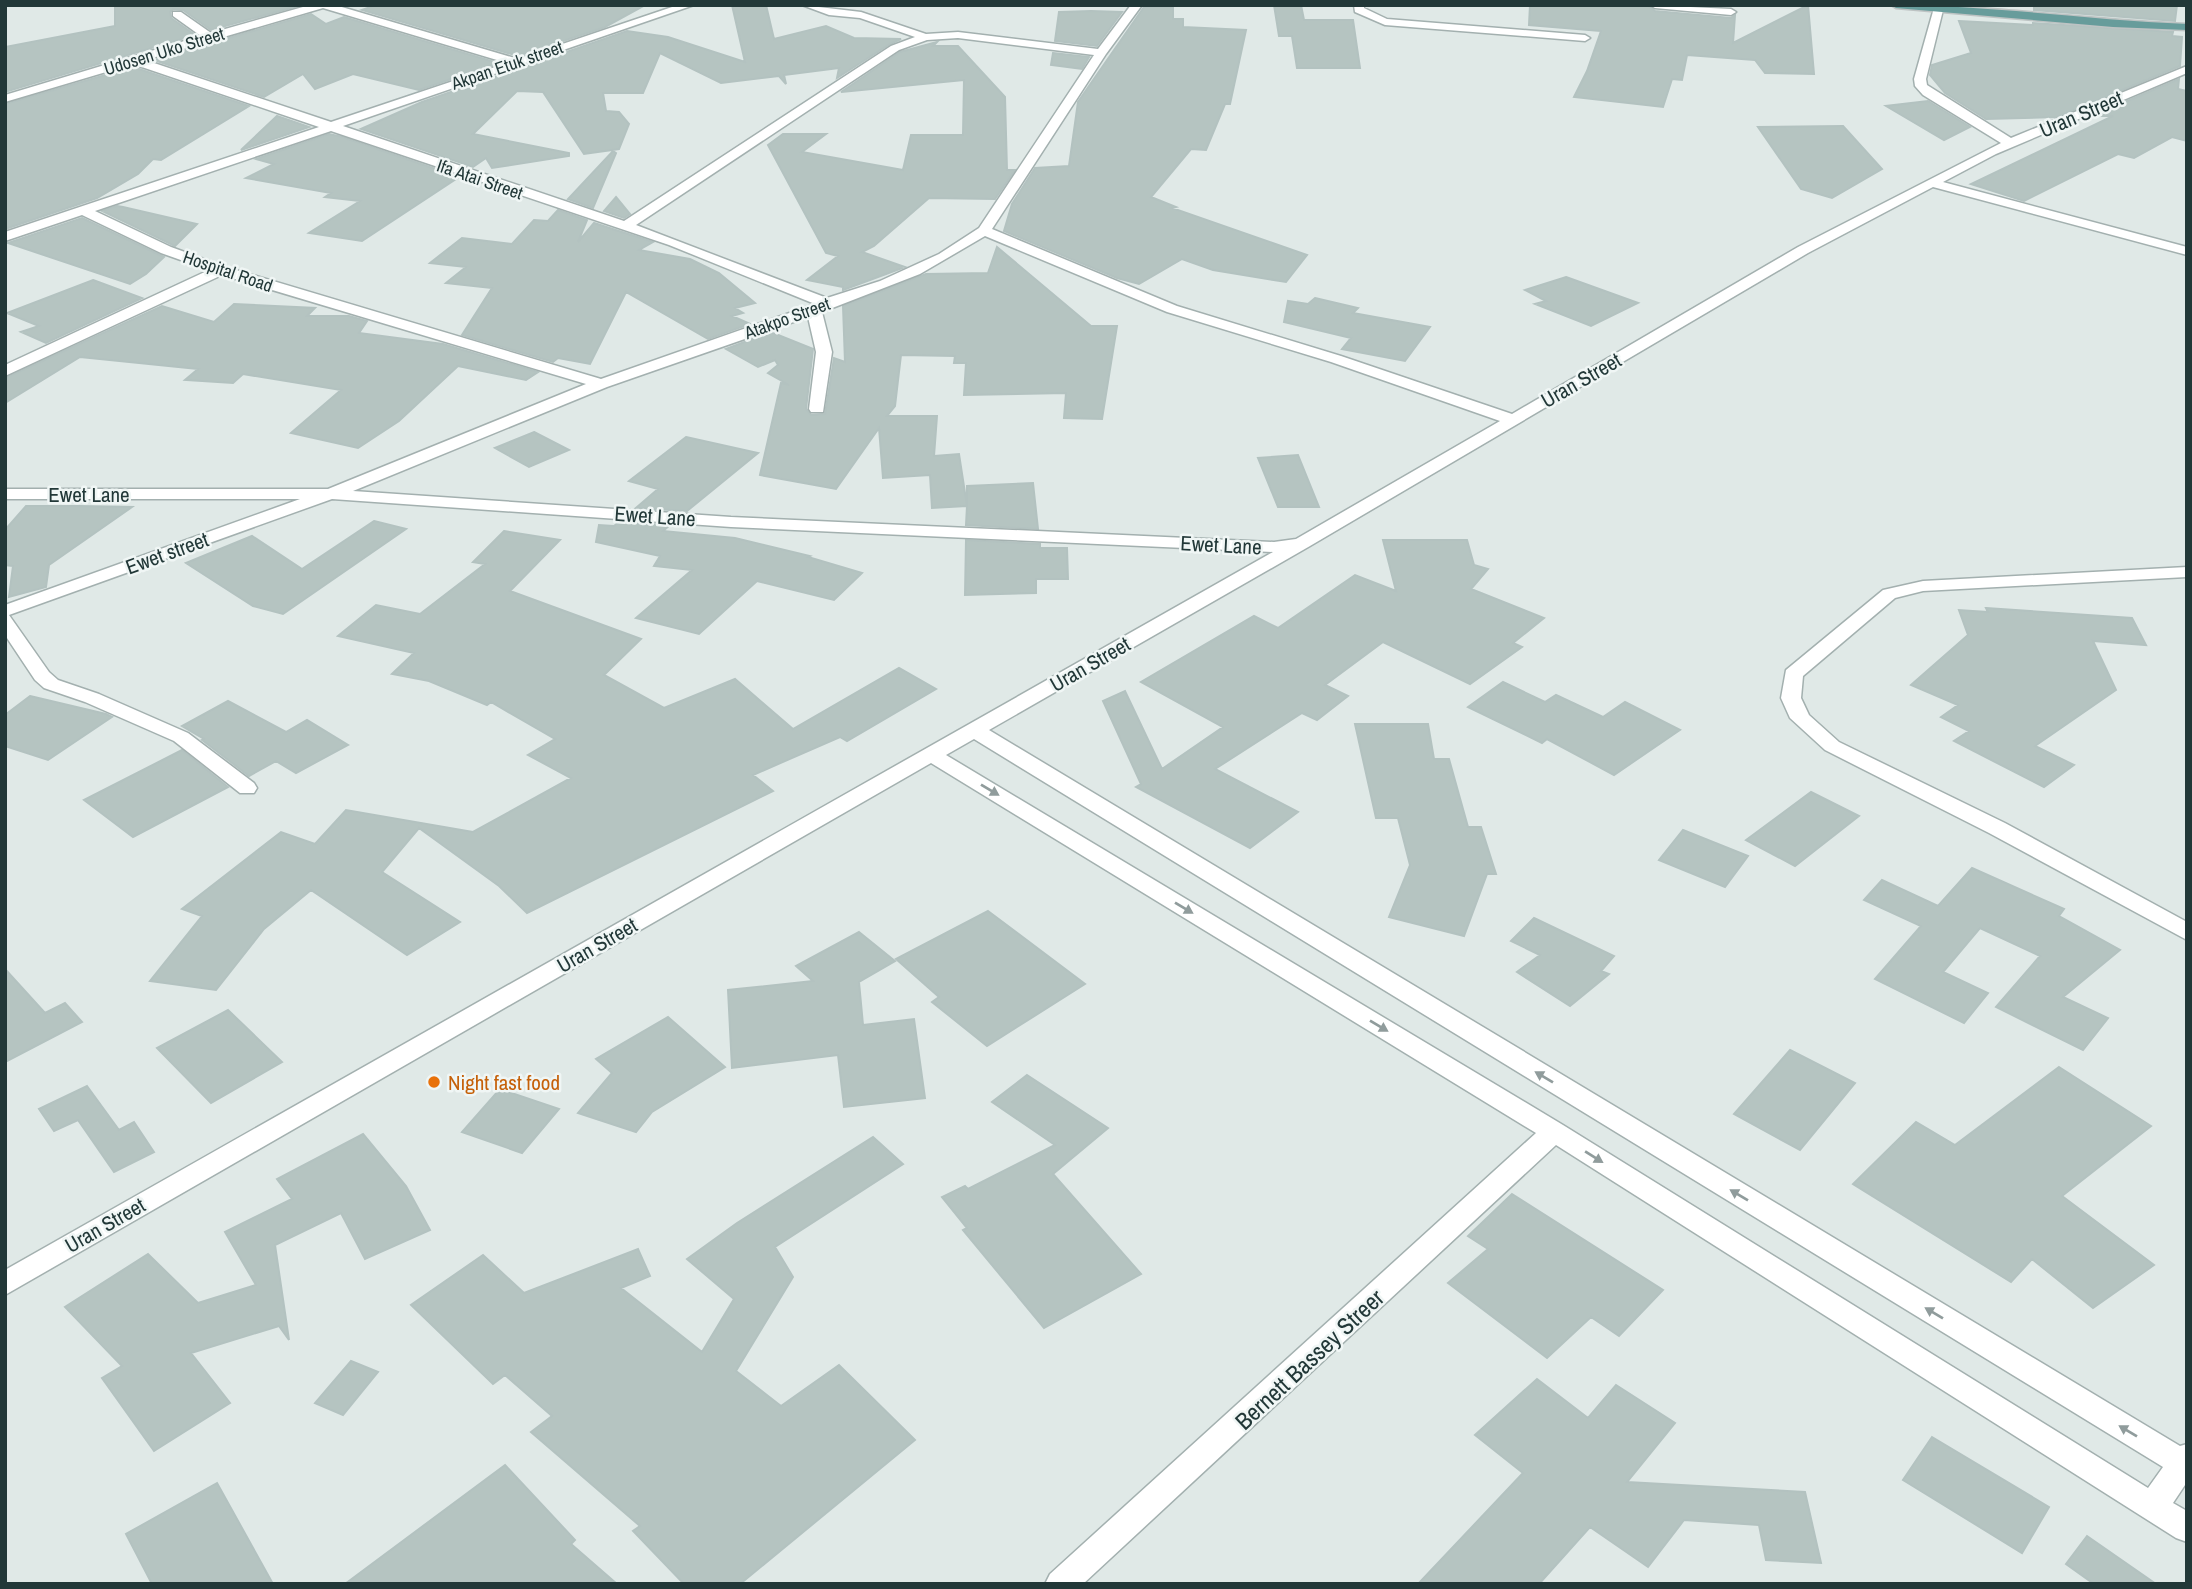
<svg xmlns="http://www.w3.org/2000/svg" width="2192" height="1589" viewBox="0 0 2192 1589" font-family="'Archivo Narrow',sans-serif">
	<style>
		.building { fill: #b5c4c1; stroke: #b3c2c0; stroke-width: 2 }
		.lines { fill: none; stroke-linecap: round; stroke-linejoin: round }
		.minor-casing { stroke: #a3b0af; stroke-width: 3 }
		.major-casing { stroke: #bdc3c3; stroke-width: 3 }
		.minor { fill: #fff; fill-rule: evenodd }
		.major { fill: #679c9b; fill-rule: evenodd }
		.oneway { fill: #909c9c }
		.food-dot { fill: #e8710a; stroke: #f0f6f5; stroke-width: 2.5 }
		.labels { text-anchor: middle; dominant-baseline: central; stroke-width: 5; stroke-linejoin: round; paint-order: stroke }
		.far-street-label { font-size: 18px; fill: #223838; stroke: #f0f6f5 }
		.street-label { font-size: 21px; fill: #223838; stroke: #f0f6f5 }
		.food-label { font-size: 21px; fill: #c56008; stroke: #f0f6f5; text-anchor: start }
		.near-street-label { font-size: 24px; fill: #223838; stroke: #f0f6f5 }
	</style>
	<rect width="100%" height="100%" fill="#e0e9e7"/>
	<path class="building" d="M115 5H298V6L211 30 183 10 173 9 170 12 171 18 195 35 5 92V47L115 26Z
		M376 5H645L605 27 518 56 362 10Z
		M732 5H766L774 39 826 26 854 38 901 39 890 44 837 78 839 68 784 75 786 84 779 76 721 83 660 53 643 93H603L606 111 619 112 629 124 619 149 584 154 543 92 517 91 473 134 569 153V156L492 168 486 158 473 167 361 129 422 102 627 31 668 37 745 62Z
		M1274 5H1301L1304 20H1353L1360 68H1297L1292 36H1279Z
		M1530 5H1647L1655 11 1731 18 1735 15 1733 43 1808 5 1814 74 1765 73 1755 60 1687 55 1682 80 1672 79 1663 107 1574 97 1587 71 1601 31 1529 25Z
		M2034 5H2177L2175 21 2034 10Z
		M1144 7H1173V19H1183V27L1246 30 1230 104H1225L1206 150 1191 149 1151 197 1176 207 1172 208 1307 255 1286 282 1213 270 1182 259 1139 284 1117 278 1004 231 1012 204 1035 168 1069 166 1078 102Z
		M1091 11 1122 12 1097 46 1055 41 1059 12Z
		M311 14 326 24 344 17 498 63 419 90 353 74 315 89 303 74 264 97 154 60Z
		M1959 21 2033 25V23L2173 32 2172 36 2182 37 2180 66 2057 117 1986 119 1945 93 1930 75 1932 65 1971 53Z
		M937 42 933 46H958L1005 97 1007 170H1015L995 199 929 198 874 246 862 252 905 267 843 290V287L807 280 838 256 826 253 768 145 783 134H826L802 152 903 170 911 135H963L964 80 841 92 900 52Z
		M1053 53 1089 57 1082 69 1051 65Z
		M133 67 249 106 161 160 153 159 138 174 97 198 5 229V104Z
		M2179 79 2178 89 2187 91V141L2172 137 2134 158 2118 154 2024 201 1971 184 2113 116H2092Z
		M1928 101 1970 127 1944 140 1886 106Z
		M277 116 309 127 241 150Z
		M1843 126 1882 169 1832 198 1801 189 1758 127Z
		M329 134 342 137 459 177 362 241 309 233 360 201 325 197 331 193 246 178 274 164 256 159Z
		M613 151 616 153 593 208 568 199Z
		M616 197 630 214 624 218 604 211Z
		M117 206 123 207 197 224 175 246 102 211Z
		M558 210 587 220 578 242 594 223 653 242 639 250 690 259 719 273 755 303 735 308 743 313 732 316 750 324 708 339 626 292 590 364 558 358 553 362 462 335 492 288 446 283 466 267 430 263 462 238 512 244 534 220 548 221Z
		M82 218 160 255 164 257 146 274 130 284 8 243Z
		M997 247 1091 326H1117L1102 419 1064 418 1066 393 964 395 966 363H954L955 356 901 355 895 406 887 416H937L934 456 959 454 967 506V486L1033 483 1038 529 966 525 967 506 932 508 930 475 883 478 879 428 836 489 760 475 781 383 789 385 768 373 778 365 775 360 758 367 726 349 771 332 813 349 806 409 811 415 825 414 834 358 845 362 843 306 926 274 988 273Z
		M1566 277 1638 303 1591 326 1535 304 1546 301 1525 290Z
		M93 280 142 298 46 343 21 332 39 326 7 313Z
		M1315 298 1358 308 1353 313 1430 327 1405 361 1342 349 1351 338 1284 322 1288 301 1308 304Z
		M234 304 315 308 307 316H349L367 321 359 333 443 344 538 372 526 380 458 366 399 421 358 448 291 433 341 390 243 374 233 383 185 380 198 369 80 357 5 403V378L162 306 214 322Z
		M534 432 569 450 529 467 495 448Z
		M686 437 758 453 687 511 636 508 658 489 629 481Z
		M1298 455 1319 507H1278L1258 458Z
		M26 506H79L132 507 49 565 46 587 9 597 13 566 5 565V530Z
		M374 521 406 529 283 614 253 606 186 563 252 536 302 569Z
		M619 522 670 525 663 531 735 538 810 556 808 557 862 573 834 600 757 581 699 634 636 618 692 570 654 566 660 556 596 542 599 525 614 526Z
		M504 531 560 540 510 591 641 639 604 675 664 708 735 679 793 729 899 668 936 689 847 741 840 737 753 775 773 791 527 913 499 886 419 828 382 872 460 922 407 955 311 890 264 929 216 990 150 981 202 916 182 909 281 832 315 844 346 810 473 832 571 778 528 755 555 739 491 702 487 705 429 681 392 674 414 653 338 636 376 605 420 614 485 564 473 562Z
		M966 540 1040 544V548H1067L1068 579H1036V593L965 595Z
		M1383 540H1467L1474 565 1488 569 1471 589 1544 618 1513 643 1522 647 1470 684 1383 642 1325 685 1348 696 1317 720 1302 713 1215 769 1298 812 1250 848 1136 787 1141 784 1103 701 1125 691 1162 769 1223 727 1141 682 1254 616 1278 628 1355 575 1396 591Z
		M1986 608 2132 618 2146 645 2093 641 2116 690 2035 746 2074 765 2044 787 1954 741 1969 731 1941 717 1958 705 1911 685 1968 635 1959 610 1988 612Z
		M1503 682 1545 702 1556 695 1603 717 1625 702 1680 730 1614 775 1547 739 1542 743 1468 707Z
		M30 696 106 714 112 717 48 760 5 746V715Z
		M228 701 286 732 307 720 348 745 296 773 276 761 249 776 202 740 204 739 182 726Z
		M1355 724H1428L1434 759H1449L1468 827H1481L1496 874H1487L1464 936 1389 917 1410 865 1398 818H1376Z
		M182 750 228 787 133 837 84 800Z
		M1811 792 1859 816 1795 866 1746 840Z
		M1683 830 1748 856 1725 887 1659 860Z
		M1972 868 2064 909 2059 916 2120 950 2063 997 2108 1018 2083 1050 1996 1007 2040 956 1980 928 1943 972 1988 993 1964 1023 1875 979 1921 926 1864 900 1882 880 1938 906Z
		M988 911 1085 984 987 1046 932 1002 939 997 896 959Z
		M1534 918 1614 956 1601 971 1609 974 1570 1006 1517 972 1540 955 1511 941Z
		M859 932 895 961 859 982 863 1025 914 1019 925 1098 844 1107 838 1055 732 1068 728 990 813 981 796 966Z
		M5 969 45 1013 65 1003 82 1022 5 1062Z
		M228 1010 282 1062 211 1103 157 1048Z
		M668 1017 725 1067 652 1112 636 1132 578 1113 612 1073 596 1059Z
		M1790 1050 1855 1083 1800 1150 1734 1114Z
		M2059 1067 2151 1126 2062 1196 2154 1265 2093 1308 2032 1259 2011 1282 1853 1184 1916 1122 1955 1145Z
		M1027 1075 1108 1128 1053 1174 1141 1274 1044 1328 963 1230 967 1228 942 1197 965 1186 968 1189 1055 1145 992 1102Z
		M87 1086 119 1130 134 1122 154 1152 114 1172 78 1120 54 1131 39 1109Z
		M500 1089 559 1109 522 1153 462 1132Z
		M363 1134 406 1186 430 1230 365 1259 341 1213 275 1245 289 1340 279 1326 191 1353 230 1403 154 1451 102 1378 122 1366 65 1307 148 1254 198 1303 256 1285 225 1232 292 1199 277 1179Z
		M873 1137 903 1164 775 1247 793 1277 736 1371 781 1406 839 1365 915 1440 740 1584H684L633 1531 640 1526 531 1432 552 1416 505 1375 493 1384 411 1305 483 1255 524 1293 638 1249 650 1276 621 1288 702 1352 734 1299 687 1259 737 1223Z
		M1512 1194 1663 1290 1619 1336 1591 1317 1547 1358 1448 1283 1488 1249 1468 1236Z
		M351 1361 378 1372 343 1415 315 1403Z
		M1537 1379 1588 1418 1616 1385 1675 1423 1627 1482 1805 1492 1821 1563 1766 1560 1759 1525 1684 1520 1648 1567 1590 1527 1539 1584H1418L1523 1473 1475 1435Z
		M1932 1437 2049 1507 2022 1553 1903 1480Z
		M505 1465 575 1540 571 1544 617 1584H345Z
		M217 1483 273 1584H152L126 1534Z
		M2087 1536 2156 1584H2094L2066 1564Z"/>
	<g class="lines">
		<g class="minor-casing">
			<path id="minor" d="M310 5H335L518 59 678 5H694L343 126 624 221 891 46 915 37 860 18 829 15 802 5 861 12 926 34 958 32 1098 49 1131 5H1142L1106 54 992 229 1177 306 1341 356 1512 414 1798 247 2001 143 1923 95 1915 86 1914 79 1934 8 1943 10 1926 79 1927 85 2011 138 2187 66V73L1996 154 1943 182 2187 247V255L1933 187 1808 253 1310 546 989 730 2180 1446 2187 1444V1482L2173 1503 2187 1511V1542L2176 1538 1556 1145 1083 1584H1045L1050 1574 1536 1133 931 763 5 1295V1270L1273 552 731 527 332 499 9 615 49 672 58 680 99 694 188 733 254 783 257 788 254 793H240L174 741 85 702 44 688 35 680 5 635V605L300 499H5V489H328L586 384 222 275 5 376V365L209 270 161 253 82 215 5 241V232L319 127 133 64 5 102V95L201 36 173 16V12H181L211 33ZM323 8 507 63 331 122 145 60ZM958 38 1094 55 979 228 939 254 880 281 827 298 636 225 899 50 927 40ZM331 131 669 245 815 304 601 379 226 267 171 247 95 211ZM985 236 1167 312 1331 362 1500 421 1296 539 1274 542 731 517 353 491 607 387 808 317 816 352 809 409 811 412H823L832 352 822 312 920 274ZM974 739 2163 1467 2148 1488 1563 1125 946 755Z
				M1354 5H1364V8L1387 19 1585 35 1590 38 1585 41 1385 25 1355 12Z
				M1650 5 1731 9 1736 12 1731 15 1655 8Z
				M2187 567V577L1923 591 1895 598 1803 676 1801 698 1809 715 1839 742 2005 823 2187 922V940L1989 833 1825 750 1790 718 1781 698 1786 670 1883 590 1923 581Z"/>
		</g>
		<g class="major-casing">
			<path id="major" d="M1891 5C1990 5 2088 20 2187 24V30L2113 27 1896 8Z"/>
		</g>
		<use href="#minor" class="minor"/>
		<use href="#major" class="major"/>
	</g>
	<defs><path id="oneway-solid" d="M-6-.8H1V-3.2L6.5 0L1 3.2V.8H-6Z" transform="scale(1.75)"/></defs>
	<g class="oneway">
		<use href="#oneway-solid" transform="translate(990 790) rotate(31)"/>
		<use href="#oneway-solid" transform="translate(1184 908) rotate(31)"/>
		<use href="#oneway-solid" transform="translate(1379 1026) rotate(31)"/>
		<use href="#oneway-solid" transform="translate(1544 1077) rotate(-149)"/>
		<use href="#oneway-solid" transform="translate(1594 1157) rotate(32)"/>
		<use href="#oneway-solid" transform="translate(1739 1195) rotate(-149)"/>
		<use href="#oneway-solid" transform="translate(1934 1313) rotate(-149)"/>
		<use href="#oneway-solid" transform="translate(2128 1431) rotate(-149)"/>
	</g>
	<circle class="food-dot" cx="434" cy="1082" r="7"/>
	<g class="labels">
		<g class="far-street-label">
			<text transform="translate(164 51) rotate(-17)">Udosen Uko Street</text>
			<text transform="translate(507 65) rotate(-19)">Akpan Etuk street</text>
			<text transform="translate(480 179) rotate(19)">Ifa Atai Street</text>
			<text transform="translate(228 271) rotate(19)">Hospital Road</text>
			<text transform="translate(787 318) rotate(-20)">Atakpo Street</text>
		</g>
		<g class="street-label">
			<text transform="translate(2081 114) rotate(-23)">Uran Street</text>
			<text transform="translate(1581 380) rotate(-30)">Uran Street</text>
			<text x="89" y="494">Ewet Lane</text>
			<text transform="translate(655 516) rotate(4)">Ewet Lane</text>
			<text transform="translate(1221 545) rotate(3)">Ewet Lane</text>
			<text transform="translate(167 553) rotate(-20)">Ewet street</text>
			<text transform="translate(1090 664) rotate(-30)">Uran Street</text>
			<text transform="translate(597 945) rotate(-30)">Uran Street</text>
			<text transform="translate(105 1225) rotate(-30)">Uran Street</text>
		</g>
		<g class="food-label">
			<text x="448" y="1082">Night fast food</text>
		</g>
		<g class="near-street-label">
			<text transform="translate(1309 1359) rotate(-43)">Bernett Bassey Streer</text>
		</g>
	</g>
	<rect width="2192" height="1589" fill="none" stroke="#223838" stroke-width="14"/>
</svg>
